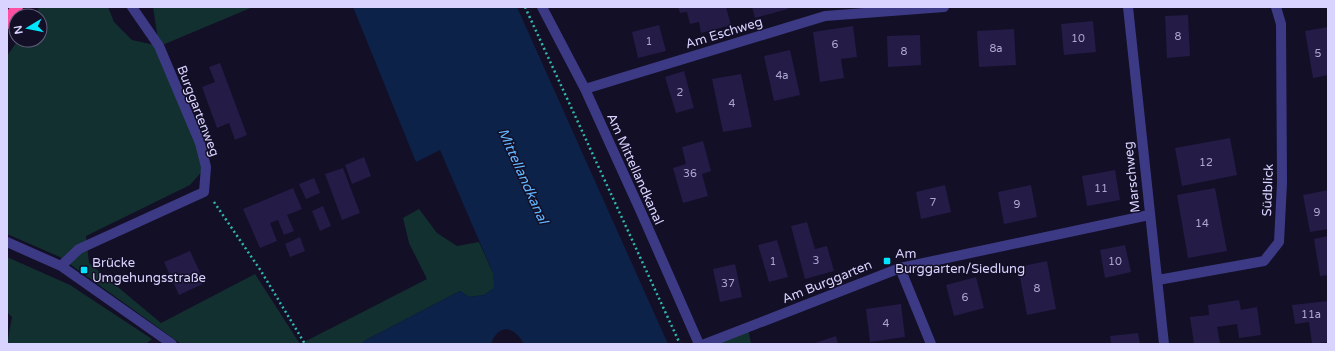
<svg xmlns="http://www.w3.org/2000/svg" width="1335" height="351" viewBox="0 0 1335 351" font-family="'Varela Round',sans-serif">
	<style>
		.green { fill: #12302f }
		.water { fill: #0c2248 }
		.building { fill: #241b47 }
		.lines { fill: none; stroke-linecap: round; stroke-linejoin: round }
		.path { stroke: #2fb8b0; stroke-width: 2.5; stroke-dasharray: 2 3; stroke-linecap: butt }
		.minor { stroke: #3d3a85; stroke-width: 10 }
		.highway { stroke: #ff4fa3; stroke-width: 12 }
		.poi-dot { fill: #00e5ff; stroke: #130f26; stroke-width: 1.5 }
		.labels { text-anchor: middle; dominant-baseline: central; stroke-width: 3; stroke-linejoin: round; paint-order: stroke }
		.number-label { font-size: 11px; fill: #aca6d1 }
		.street-label { font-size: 13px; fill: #d9d4ff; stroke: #130f26 }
		.poi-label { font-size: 13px; fill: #d9d4ff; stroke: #130f26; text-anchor: start }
		.water-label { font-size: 14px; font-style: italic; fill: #62b6ff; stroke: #130f26 }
	</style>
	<rect width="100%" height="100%" fill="#130f26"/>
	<path class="green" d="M40 7H108L114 22 132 40 159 46 153 7H253L160 46 206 167 190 185 86 236 89 263 161 323 255 274 300 344 308 340 427 279 409 243 403 218 419 209 437 233 457 246 479 242 493 273 495 288 484 295 469 297 460 291 364 341 361 344H181L60 257 7 234V56L18 40H40V16H34Z
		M7 257 70 285 152 339 146 344H7L12 317 7 312Z
		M748 328 751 344H705Z"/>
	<path class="water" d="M353 7H517L668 344H524C514 326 499 323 491 344H361L364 341 460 291 469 297 484 295 494 288 493 273 440 150 416 162Z"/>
	<path class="building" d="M678 7H726L731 25 701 33 699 22 690 24 687 12 680 13Z
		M752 7H787L788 9 755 18Z
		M1188 15 1190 56 1167 58 1165 16Z
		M1093 21 1096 52 1064 55 1061 24Z
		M659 25 666 51 638 58 632 32Z
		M853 26 857 57 841 59 844 78 820 82 813 32Z
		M1328 27V75L1313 78 1305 31Z
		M1014 29 1016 65 979 67 977 31Z
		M920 35 921 65 888 67 887 36Z
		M790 50 800 95 774 101 764 56Z
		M220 63 247 135 235 140 229 123 217 128 202 87 215 82 209 67Z
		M684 71 694 108 676 113 665 77Z
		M741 74 752 127 723 132 712 79Z
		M1230 138 1237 175 1182 186 1175 148Z
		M703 141 711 171 702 174 708 196 683 203 673 168 686 164 682 147Z
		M364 157 371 176 352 184 345 165Z
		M343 168 360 213 342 220 325 174Z
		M1115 170 1120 200 1087 206 1082 176Z
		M314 178 320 193 306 199 299 184Z
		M945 185 951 212 921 219 916 192Z
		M1031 185 1037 217 1004 224 998 192Z
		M293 188 302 209 287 215 294 231 284 235 278 220 270 223 277 241 260 248 243 209Z
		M1215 188 1227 251 1188 258 1177 195Z
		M1328 190V229L1310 232 1303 195Z
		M323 206 331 226 320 231 312 211Z
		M807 222 815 249 827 246 834 271 805 279 791 226Z
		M1328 236V275L1320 276 1314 239Z
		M300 237 305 251 290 257 285 244Z
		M777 240 788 277 769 282 758 245Z
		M1125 245 1131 272 1105 278 1100 250Z
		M190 251 205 283 179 295 164 262Z
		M1047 261 1056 309 1027 315 1018 267Z
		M735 264 742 297 720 302 713 269Z
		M976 277 984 308 954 316 946 285Z
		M1239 300 1241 310 1257 307 1261 335 1239 338 1237 324 1217 327 1220 343 1194 344 1190 317 1209 315 1208 305Z
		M1328 301V342L1312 344 1309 322 1295 324 1292 305Z
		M901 304 905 337 870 342 866 309Z
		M1138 333 1140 344H1111L1110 336Z
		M836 336 838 344H812Z"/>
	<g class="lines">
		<path class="path" d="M525 7 680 344
			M214 202 261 271 305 344"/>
		<path class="minor" d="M542 7 585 89 641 212 699 344
			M1128 7 1164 344
			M585 89 825 16 944 7
			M7 242 61 266 172 344
			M61 266 79 249 204 192 206 167 200 143 159 46 132 7
			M900 268 931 344
			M1158 280 1264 261 1279 242 1282 183 1281 24 1276 7
			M705 344 900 268 1149 215"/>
		<path class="highway" d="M7 23 17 7"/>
	</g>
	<g class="poi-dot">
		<rect x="883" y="257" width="8" height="8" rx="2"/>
		<rect x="80" y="266" width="8" height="8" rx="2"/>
	</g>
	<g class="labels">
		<g class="number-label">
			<text x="1178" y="36">8</text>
			<text x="1078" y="38">10</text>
			<text x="649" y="41">1</text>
			<text x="835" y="44">6</text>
			<text x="996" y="48">8a</text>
			<text x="904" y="51">8</text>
			<text x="1318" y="53">5</text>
			<text x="782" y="75">4a</text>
			<text x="680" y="92">2</text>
			<text x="732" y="103">4</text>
			<text x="1206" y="162">12</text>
			<text x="690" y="173">36</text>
			<text x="1101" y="188">11</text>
			<text x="933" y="202">7</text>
			<text x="1017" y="204">9</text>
			<text x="1317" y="212">9</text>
			<text x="1202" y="223">14</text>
			<text x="816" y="260">3</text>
			<text x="773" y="261">1</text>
			<text x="1115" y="261">10</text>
			<text x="728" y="283">37</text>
			<text x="1037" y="288">8</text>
			<text x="965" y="297">6</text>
			<text x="1311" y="314">11a</text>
			<text x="886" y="323">4</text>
		</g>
		<g class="street-label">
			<text transform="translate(724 33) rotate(-17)">Am Eschweg</text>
			<text transform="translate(198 111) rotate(69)">Burggartenweg</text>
			<text transform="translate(635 169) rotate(66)">Am Mittellandkanal</text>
			<text transform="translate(1132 177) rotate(-96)">Marschweg</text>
			<text transform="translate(1268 190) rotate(-88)">Südblick</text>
			<text transform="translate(827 282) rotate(-22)">Am Burggarten</text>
		</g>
		<g class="poi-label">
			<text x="895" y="254">Am<tspan x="895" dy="15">Burggarten/Siedlung</tspan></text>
			<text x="92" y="263">Brücke<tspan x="92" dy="15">Umgehungsstraße</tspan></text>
		</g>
		<g class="water-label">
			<text transform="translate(523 176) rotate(66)">Mittellandkanal</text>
		</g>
	</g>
	<rect width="1335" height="351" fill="none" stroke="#d9d4ff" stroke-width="16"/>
	<g transform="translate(28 28) rotate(260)"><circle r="19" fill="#130f26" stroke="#625e7d"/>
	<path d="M0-3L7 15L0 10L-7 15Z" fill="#00e5ff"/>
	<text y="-6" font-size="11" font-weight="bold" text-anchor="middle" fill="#d9d4ff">N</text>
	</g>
</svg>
